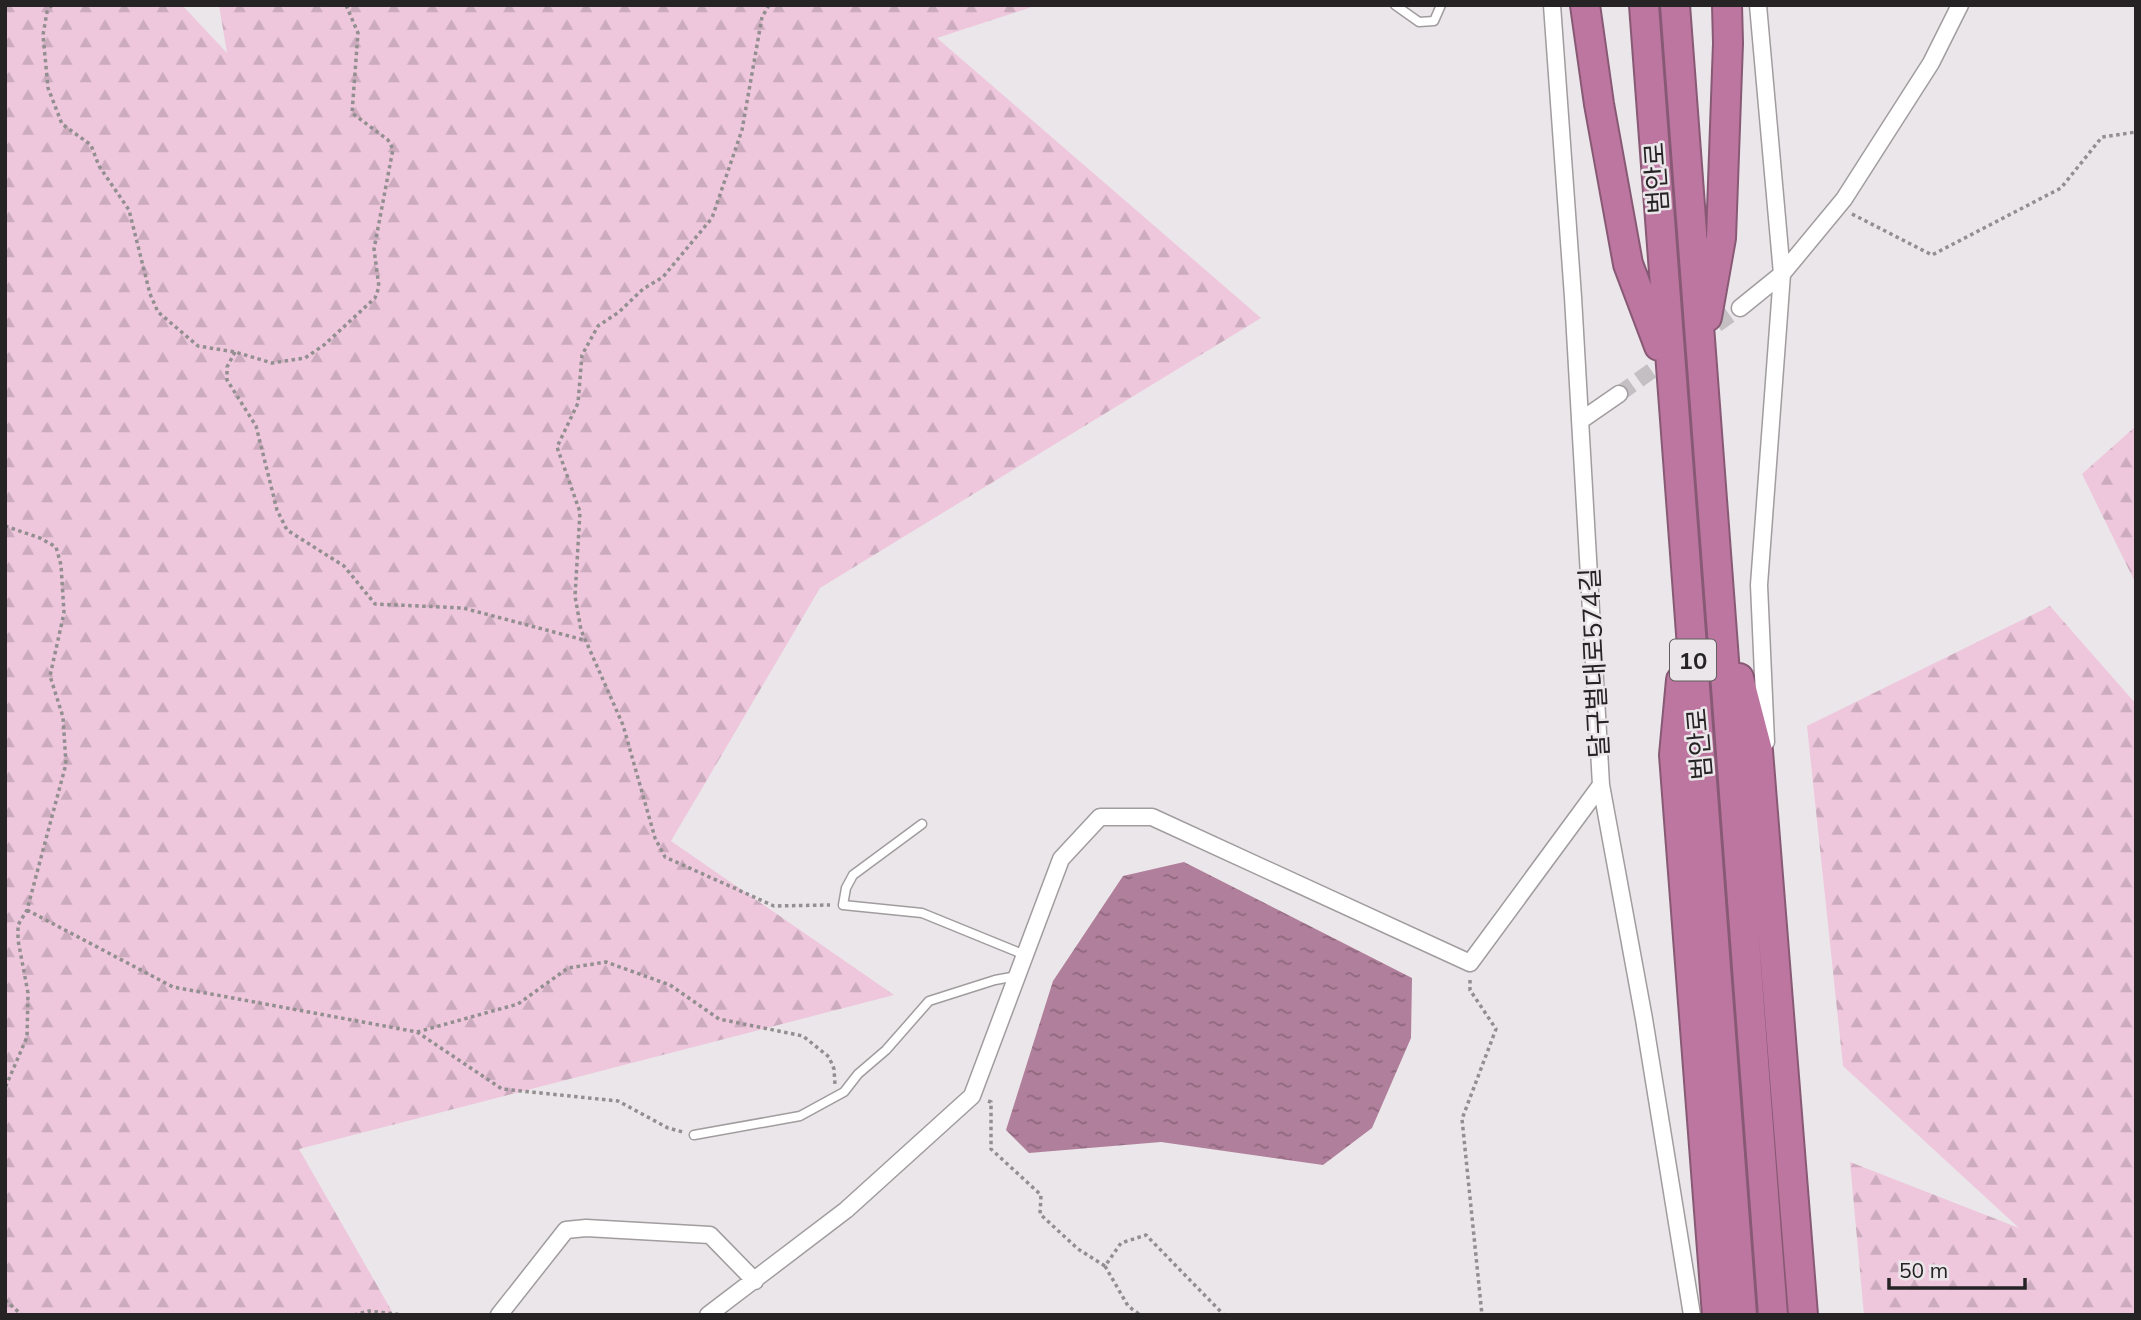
<svg xmlns="http://www.w3.org/2000/svg" width="2141" height="1320" viewBox="0 0 2141 1320" font-family="Mulish,'Noto Sans KR',sans-serif">
	<style>
		.forest { fill: url(#forest-firs) }
		.water { fill: url(#water-ripples) }
		.lines { fill: none; stroke-linecap: round; stroke-linejoin: round }
		.street-tunnel { stroke: #c3bfc2; stroke-width: 16; stroke-dasharray: 16 8; stroke-linecap: butt }
		.lane-casing { stroke: #a19c9e; stroke-width: 11 }
		.street-casing { stroke: #a19c9e; stroke-width: 19 }
		.highway-casing { stroke: #885975; stroke-width: 32 }
		.path { stroke: #938f91; stroke-width: 3.5; stroke-dasharray: 3.5 3.5; stroke-linecap: butt }
		.lane { stroke: #fff; stroke-width: 8 }
		.street { stroke: #fff; stroke-width: 16 }
		.highway { stroke: #bd76a0; stroke-width: 28 }
		.labels { text-anchor: middle; dominant-baseline: central; stroke-width: 5; stroke-linejoin: round; paint-order: stroke }
		.shield { fill: #ebe6e9; stroke: #605e5f; stroke-width: 2 }
		.shield-label { font-size: 24px; font-weight: bold; fill: #252324 }
		.street-label { font-size: 26px; fill: #252324; stroke: #ebe6e9 }
	</style>
	<defs>
		<pattern id="forest-firs" width="22" height="20" patternUnits="userSpaceOnUse" patternTransform="scale(1.75)"><rect width="22" height="20" fill="#eec7dd"/><path d="M5 1l3.5 6h-7zM16 11l3.5 6h-7z" fill="#ccabbe"/></pattern>
		<pattern id="water-ripples" width="26" height="14" patternUnits="userSpaceOnUse" patternTransform="scale(1.75)"><rect width="26" height="14" fill="#b07f9b"/><path d="M2 4q2-2 4 0t4 0M15 11q2-2 4 0t4 0" fill="none" stroke="#8f687e"/></pattern>
	</defs>
	<rect width="100%" height="100%" fill="#ebe6e9"/>
	<path class="forest" d="M5 5H182L227 53 219 5H1038L937 38 1261 318 820 588 671 841 894 995 299 1149 394 1315H5Z
		M2136 426V584L2082 474Z
		M2050 606 2136 704V1315H1864L1850 1162 2019 1228 1843 1066 1807 726Z"/>
	<path class="water" d="M1184 862 1412 978 1411 1038 1372 1128 1323 1165 1161 1142 1029 1153 1006 1130 1053 981 1123 876Z"/>
	<g class="lines">
		<path class="street-tunnel" d="M1619 394 1740 308"/>
		<g class="lane-casing">
			<path id="lane" d="M1395 5 1419 22 1434 21 1441 5
				M922 824 853 875 846 888 843 905 922 913 1025 955
				M694 1135 800 1116 844 1092 858 1074 886 1050 929 1001 995 980 1017 976"/>
		</g>
		<g class="street-casing">
			<path id="street" d="M1552 5 1573 297 1601 785 1644 1019 1692 1315
				M1758 5 1782 274
				M1782 274 1844 199 1931 63 1960 5
				M1740 308 1782 274 1759 585 1766 742
				M1580 421 1619 394
				M499 1315 566 1230 586 1228 710 1235 755 1281
				M708 1315 846 1210 972 1096 1061 859 1100 817H1152L1470 963 1601 785"/>
		</g>
		<g class="highway-casing">
			<path id="highway" d="M1585 5 1599 104 1628 264 1659 346
				M1644 5 1742 1315
				M1675 5 1773 1315
				M1707 317 1721 238 1728 43 1727 5
				M1739 678 1758 751 1803 1315
				M1681 680 1674 755 1717 1315"/>
		</g>
		<path class="path" d="M52 5 47 12 43 35 48 88 62 124 91 145 99 166 129 210 150 294 158 312 198 346 235 352 272 363 305 358 324 345 375 298 379 287 374 249 393 149 388 140 352 113 358 33 346 5
			M769 5 762 17 742 130 712 218 663 277 643 289 619 312 598 326 582 355 578 403 557 447 580 512 575 596 581 630 623 725 655 838 665 857 774 906 830 905
			M1852 214 1932 255 2061 188 2102 137 2136 132
			M235 352 227 367V380L256 426 277 510 287 530 344 566 375 604 463 608 584 640
			M5 526 40 538 56 547 61 565 64 613 50 676 63 717 66 764 27 910 18 925V940L28 993 27 1037 5 1088
			M27 910 173 987 417 1032 502 1089 618 1101 668 1128 683 1132
			M1470 980V990L1496 1029 1462 1119 1482 1315
			M417 1032 518 1004 568 968 606 962 670 985 719 1019 803 1036 829 1057 834 1069 835 1085
			M988 1101 991 1102V1149L1041 1195 1040 1214 1078 1249 1105 1266 1121 1243 1146 1235 1224 1315
			M1105 1266 1128 1306 1140 1315
			M5 1300 22 1315
			M354 1315 369 1311 404 1315"/>
		<use href="#lane" class="lane"/>
		<use href="#street" class="street"/>
		<use href="#highway" class="highway"/>
	</g>
	<g class="labels">
		<rect class="shield" x="1670" y="639.5" width="46" height="41" rx="5"/>
		<g class="shield-label">
			<text x="1693" y="660">10</text>
		</g>
		<g class="street-label">
			<text transform="translate(1656 178) rotate(-94)">범안로</text>
			<text transform="translate(1594 663) rotate(-93)">달구벌대로574길</text>
			<text transform="translate(1699 744) rotate(-95)">범안로</text>
		</g>
	</g>
	<rect width="2141" height="1320" fill="none" stroke="#252324" stroke-width="14"/>
	<path d="M1889 1278v10h136v-10" fill="none" stroke="#252324" stroke-width="3.5"/>
	<text x="1899" y="1278" font-size="21" fill="#252324" stroke="#ebe6e9" stroke-width="5" paint-order="stroke">50 m</text>
</svg>
